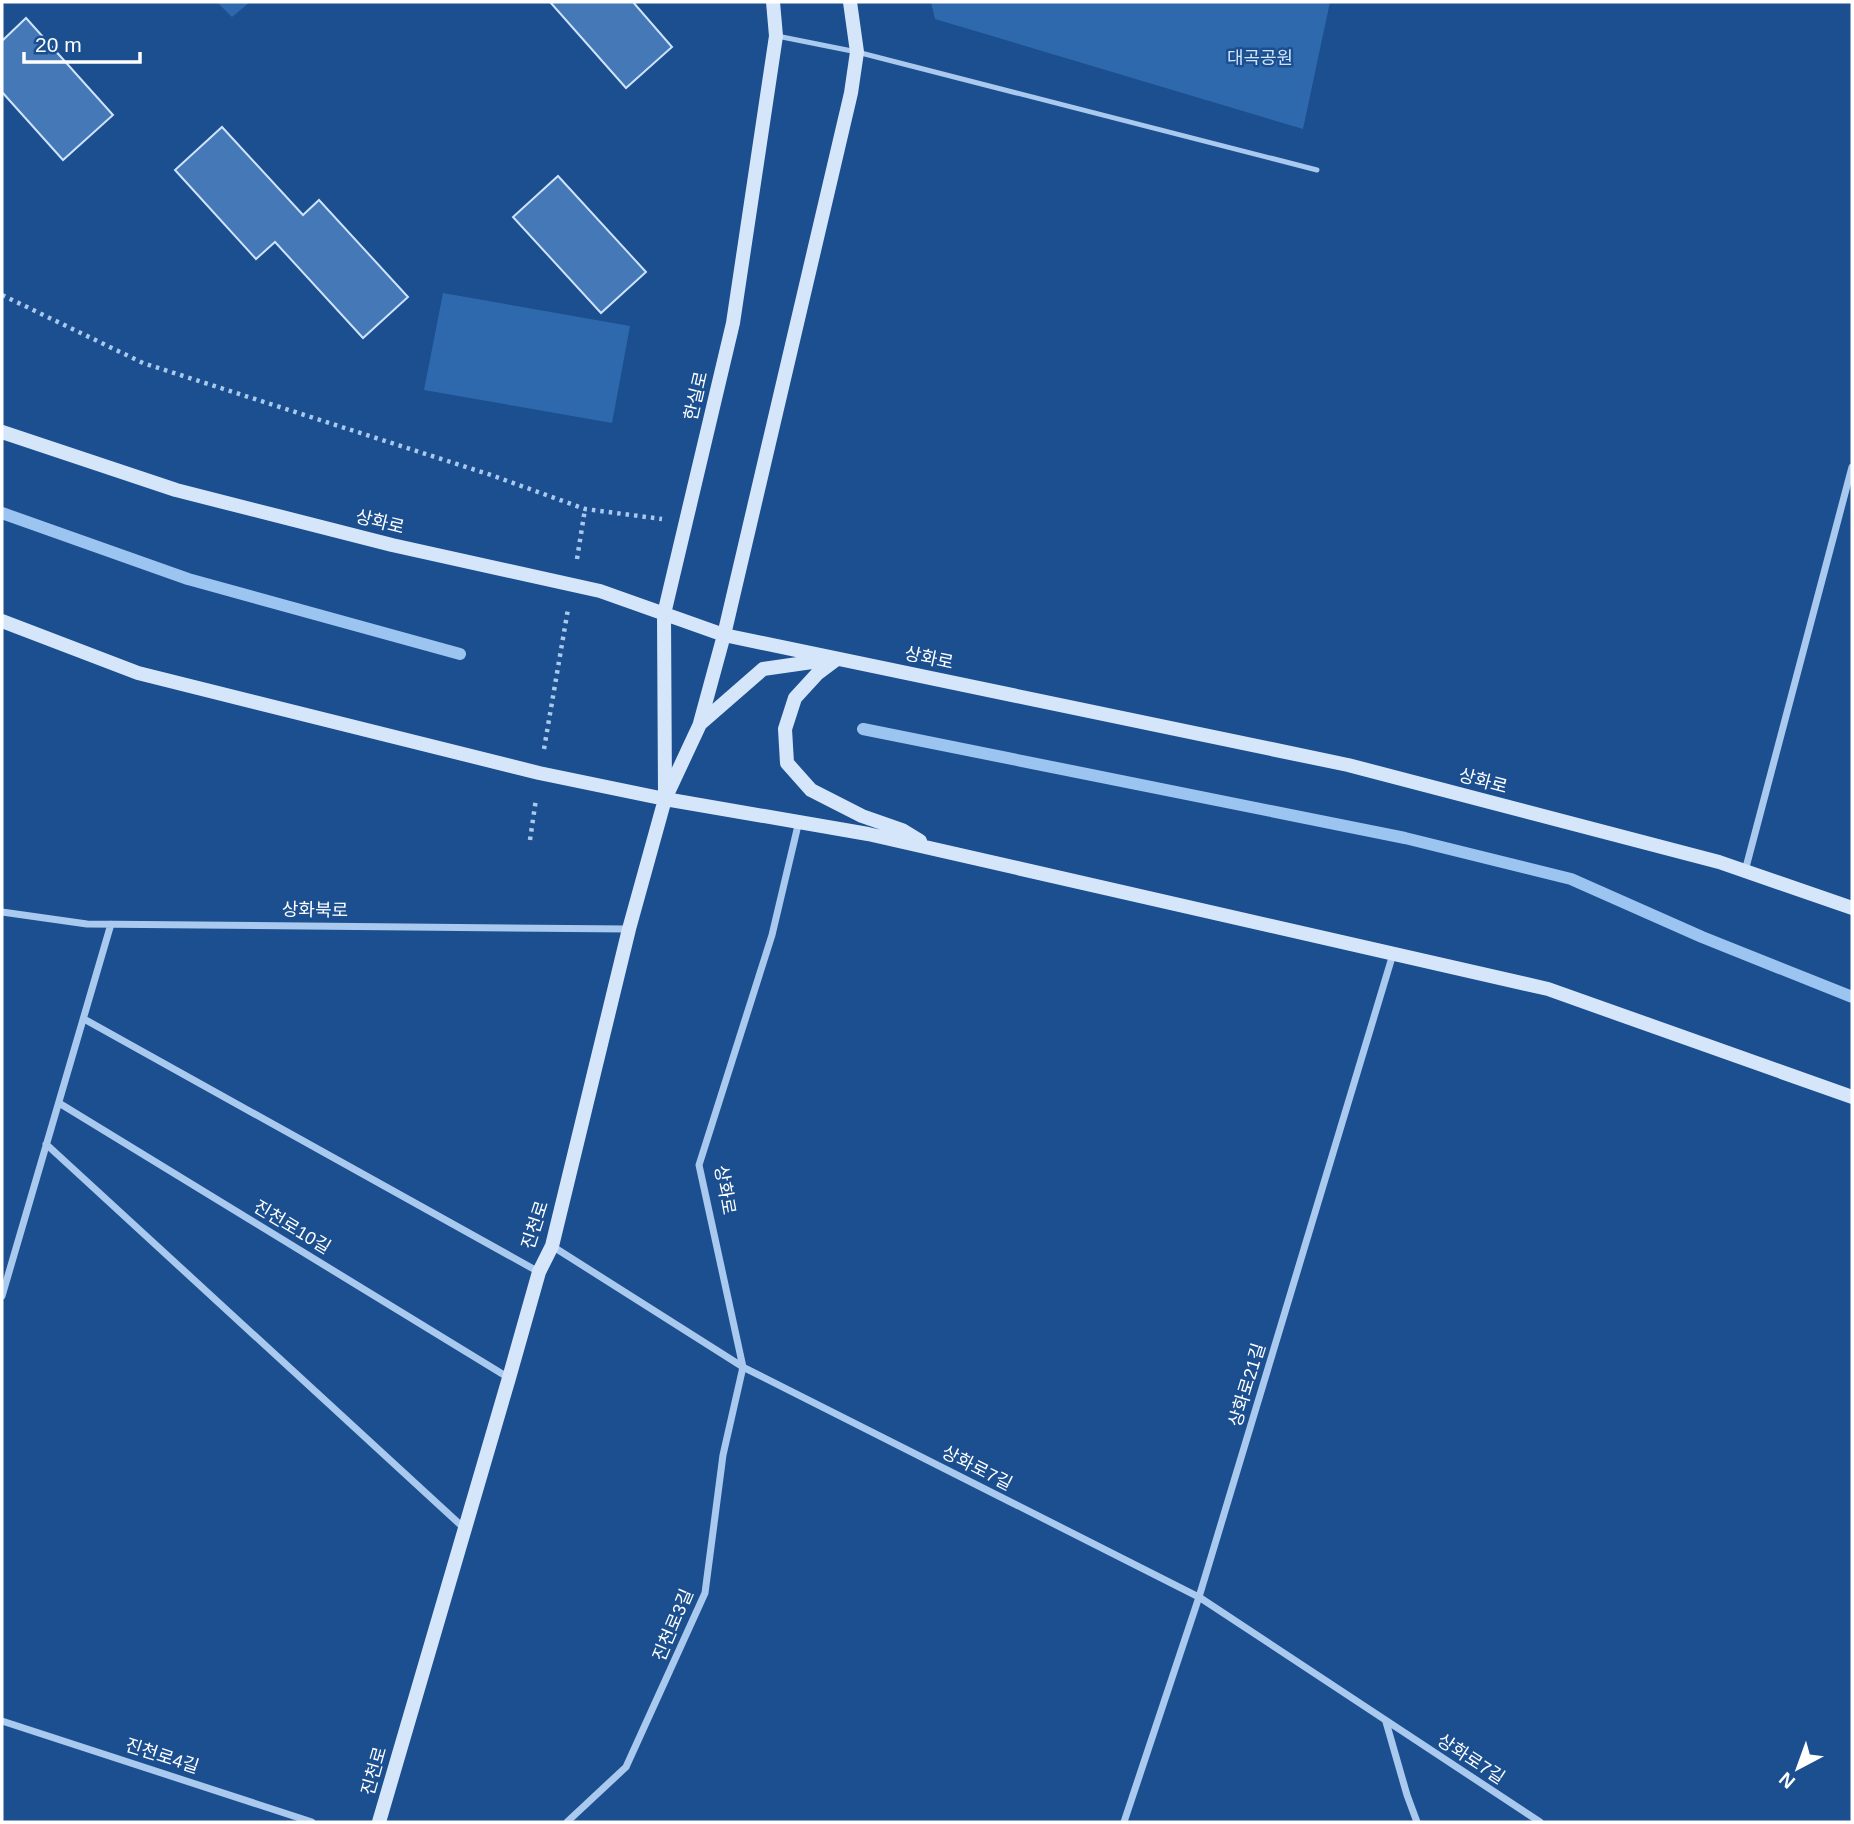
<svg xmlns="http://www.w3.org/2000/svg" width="1854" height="1824" viewBox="0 0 1854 1824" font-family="Helvetica,'Noto Sans KR',sans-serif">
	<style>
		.green { fill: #2e69ad }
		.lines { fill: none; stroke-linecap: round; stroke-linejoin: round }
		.stream { stroke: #9cc4f0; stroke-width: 12 }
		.building { fill: #4478b7; stroke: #cfe3fa; stroke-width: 2 }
		.path { stroke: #a9c9ee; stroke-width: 4.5; stroke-dasharray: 3.5 5; stroke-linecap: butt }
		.service { stroke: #a9c9ee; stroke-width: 5 }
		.minor { stroke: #a9c9ee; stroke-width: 7 }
		.secondary { stroke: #d6e6fa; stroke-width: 14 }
		.labels { text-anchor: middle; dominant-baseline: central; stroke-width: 5; stroke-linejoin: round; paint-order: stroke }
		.park-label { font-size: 18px; fill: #cfe3fa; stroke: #1b4f8f }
		.street-label { font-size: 18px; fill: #fff; stroke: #1b4f8f }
	</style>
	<rect width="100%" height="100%" fill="#1b4f8f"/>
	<path class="green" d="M217 2H250L232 17Z
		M931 2H1330L1303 129 935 19Z
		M443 293 630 326 612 423 424 390Z"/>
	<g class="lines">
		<path class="stream" d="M2 513 188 579 460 654
			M863 729 1405 838 1571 879 1702 937 1852 997"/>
	</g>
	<path class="building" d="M550 2H633L672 47 626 88Z
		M26 18 113 115 63 160 2 92V41Z
		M222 127 303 215 319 200 408 297 363 338 275 242 256 259 175 170Z
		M558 176 646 272 601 313 513 217Z"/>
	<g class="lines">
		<path class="path" d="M2 295 143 363 491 475 585 509 662 519
			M577 559 585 509
			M544 749 568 609
			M530 840 536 799"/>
		<path class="service" d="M777 36 857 52 1317 170"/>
		<path class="minor" d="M1745 871 1852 467
			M2 912 87 924 629 929
			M84 1019 539 1272
			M59 1103 509 1378
			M46 1144 465 1529
			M552 1246 743 1367 1199 1597 1540 1822
			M2 1296 111 924
			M2 1721 312 1822
			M1386 1722 1407 1795 1417 1822
			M567 1822 626 1767 705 1593 723 1455 743 1367 699 1165 772 935 799 821
			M1124 1822 1199 1597 1393 954"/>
		<path class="secondary" d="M2 432 176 490 392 545 600 591 724 635 1348 765 1719 862 1852 908
			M2 621 138 673 539 773 665 799 868 834 1548 989 1852 1097
			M837 659 817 674 795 698 785 729 787 763 811 790 862 816 902 830 920 841
			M700 723 724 635 851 93 857 52 850 2
			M665 794 664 614 733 323 776 36 773 2
			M379 1822 509 1378 539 1272 552 1246 629 929 665 799 700 724 763 669 826 660"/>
	</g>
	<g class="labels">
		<g class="park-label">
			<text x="1260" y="58">대곡공원</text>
		</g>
		<g class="street-label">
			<text transform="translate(696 396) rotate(-77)">한실로</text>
			<text transform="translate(380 522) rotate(14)">상화로</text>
			<text transform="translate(929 658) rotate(12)">상화로</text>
			<text transform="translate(1483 781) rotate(15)">상화로</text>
			<text transform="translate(315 910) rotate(1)">상화북로</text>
			<text transform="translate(725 1190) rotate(80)">상화로</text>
			<text transform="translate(535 1225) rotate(-72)">진천로</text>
			<text transform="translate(292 1227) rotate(31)">진천로10길</text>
			<text transform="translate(1247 1385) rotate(-73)">상화로21길</text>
			<text transform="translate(977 1468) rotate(27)">상화로7길</text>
			<text transform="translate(673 1625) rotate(-67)">진천로3길</text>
			<text transform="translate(162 1756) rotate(18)">진천로4길</text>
			<text transform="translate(1471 1759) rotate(33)">상화로7길</text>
			<text transform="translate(374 1771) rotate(-74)">진천로</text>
		</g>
	</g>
	<rect width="1854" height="1824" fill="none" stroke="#ffffff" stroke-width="7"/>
	<g transform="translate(1798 1768) rotate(221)" stroke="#1b4f8f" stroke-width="5" paint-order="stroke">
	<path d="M0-5L12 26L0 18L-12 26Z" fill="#ffffff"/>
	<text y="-10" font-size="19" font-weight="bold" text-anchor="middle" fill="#ffffff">N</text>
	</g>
	<path d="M24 52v10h116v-10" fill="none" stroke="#ffffff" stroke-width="3.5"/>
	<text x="35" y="52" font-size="21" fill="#ffffff" stroke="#1b4f8f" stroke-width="5" paint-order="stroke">20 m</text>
</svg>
